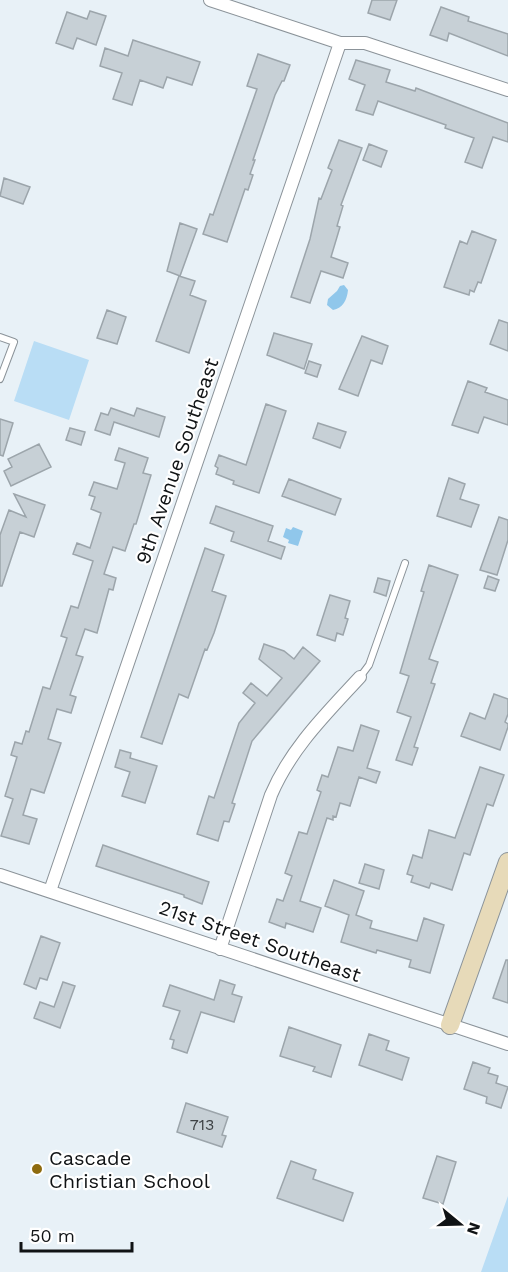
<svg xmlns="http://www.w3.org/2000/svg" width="508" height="1272" viewBox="0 0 508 1272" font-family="'Work Sans',sans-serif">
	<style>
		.green { fill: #b9ddf5 }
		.water { fill: #90c7eb }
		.building { fill: #c7d0d6; stroke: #9ca5ab; stroke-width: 1.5 }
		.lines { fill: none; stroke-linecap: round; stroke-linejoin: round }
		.lane-casing { stroke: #8b9399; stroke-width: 8 }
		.street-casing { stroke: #8b9399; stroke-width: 14 }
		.secondary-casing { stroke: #8b9399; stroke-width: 20 }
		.lane { stroke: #fff; stroke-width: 6 }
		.street { stroke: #fff; stroke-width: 12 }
		.secondary { stroke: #e7dab9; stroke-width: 18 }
		.poi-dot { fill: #8e6b0f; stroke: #fff; stroke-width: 2 }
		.labels { text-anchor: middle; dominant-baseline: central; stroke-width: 4.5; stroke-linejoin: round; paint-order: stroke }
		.number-label { font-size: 16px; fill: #3e4245 }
		.street-label { font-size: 20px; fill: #101315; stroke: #fff }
		.poi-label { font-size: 20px; fill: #101315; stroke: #fff; text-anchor: start }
	</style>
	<rect width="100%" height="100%" fill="#e8f1f7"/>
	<path class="green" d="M34 341 89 360 69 420 14 401Z
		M508 1196V1272H481Z"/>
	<path class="water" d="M344 285 348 290C347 300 343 308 333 310L327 305 328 299 337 291 340 286Z
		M293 527 303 531 298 546 288 543 289 540 283 537 286 528 291 530Z"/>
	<path class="building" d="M372 0H397L390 20 368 13Z
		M441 7 469 17 468 21 508 34V56L449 33 447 41 430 35Z
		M90 11 106 16 96 45 77 38 73 49 56 43 67 12 87 19Z
		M133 40 200 62 192 85 167 77 163 88 140 80 132 105 113 99 122 73 100 66 105 48 128 56Z
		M258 54 290 65 284 81H282L275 95 253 160H255L250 174 253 175 248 190 245 189 227 242 203 234 210 214 213 215 257 89 247 86Z
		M356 60 390 70 386 82 415 91 416 88 508 123V142L493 137 482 168 465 162 474 138 445 128 446 125 378 101 373 115 356 110 365 85 349 79Z
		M339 140 362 148 341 205 343 206 337 226 340 227 331 257 348 263 343 278 321 271 310 303 291 297 310 239 319 198 321 199 332 170 328 168Z
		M369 144 387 151 381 167 363 160Z
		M4 178 30 187 23 204 0 196Z
		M180 223 197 229 180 276 167 271Z
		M472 231 496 240 481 283 478 282 474 292 470 290 469 295 444 287 460 241 467 244Z
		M179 276 195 281 190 295 206 301 189 353 156 341Z
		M107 310 126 317 117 344 97 338Z
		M499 320 508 323V351L490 344Z
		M274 333 312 344 304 369 267 355Z
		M362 336 388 346 382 364 371 360 358 396 339 389Z
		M309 361 321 365 317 377 305 373Z
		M468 381 487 388 485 392 508 400V425L484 417 478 433 452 425Z
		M266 404 286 411 259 493 233 484 234 481 216 474 218 468 215 466 219 455 246 465Z
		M111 408 134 416 137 408 165 417 159 437 114 422 110 435 95 430 101 413 108 415Z
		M0 419 13 423 3 456 0 455Z
		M318 423 346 432 340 448 313 438Z
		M70 428 85 432 81 445 66 440Z
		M39 444 51 467 11 486 4 471 12 467 8 459Z
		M119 448 148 458 143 473 151 475 136 524H134L125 551 113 547 104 574 116 578 113 590 109 589 97 633 85 629 76 655 83 657 70 695 76 697 71 713 57 709 48 739 61 743 44 793 31 789 23 815 37 819 29 844 1 836 13 799 5 796 17 757 11 755 15 742 22 744 26 731 29 732 43 687 50 689 67 638 61 636 71 606 78 608 93 561 73 554 77 543 90 548 101 513 91 509 95 497 89 495 94 482 117 489 125 463 115 460Z
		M449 478 465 484 460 499 479 505 471 527 437 516Z
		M289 479 341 499 335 515 282 496Z
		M14 494 45 505 34 537 20 532 2 586H0V535L9 510 26 517Z
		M216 506 273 526 268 541 285 547 281 559 231 541 234 532 210 523Z
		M499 517 508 520V540L497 575 480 570Z
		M205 548 224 555 212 591 226 596 214 633 207 650 205 649 188 698 179 694 162 744 141 737Z
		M429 565 458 575 429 659 438 662 431 683 435 684 414 747 418 748 412 765 396 760 411 717 397 712 409 676 400 673 424 592 421 591Z
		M488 576 499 580 495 591 484 588Z
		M378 578 390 581 386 596 374 592Z
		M330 595 350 601 345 618 348 619 343 635 337 633 335 641 317 635Z
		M264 644 284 651 294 659 303 647 320 661 252 741 232 803 235 804 229 822 224 821 218 841 197 834 209 796 214 798 239 723 255 703 243 693 251 683 267 696 282 678 259 659Z
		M494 694 508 699V714L505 722 508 724V727L500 750 461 736 470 713 485 719Z
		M361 725 379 731 367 768 380 772 376 783 359 777 350 806 340 803 336 817 333 816V820L327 818 300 901 321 908 313 932 286 923 285 928 269 922 277 899 283 901 292 876 285 873 299 832 307 834 321 792 317 790 322 775 328 777 338 747 353 751Z
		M120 750 131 753 130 758 157 766 145 803 122 796 130 772 115 767Z
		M480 767 504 775 493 806 487 804 470 855 464 853 452 890 431 883 429 888 411 882 413 876 407 874 413 855 422 858 429 830 455 838Z
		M103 845 209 882 202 904 184 897V895L96 866Z
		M365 864 384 870 379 889 359 883Z
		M334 880 364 891 356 915 372 921 370 928 417 941 424 918 444 925 430 973 409 967 411 960 377 950 376 953 341 942 349 915 325 906Z
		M41 936 60 943 47 980 40 978 36 989 24 984Z
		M506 960H508V1003L493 998Z
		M220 980 235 985 232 994 242 997 234 1022 201 1012 187 1053 172 1048 174 1040 170 1039 180 1011 163 1006 170 985 214 1000Z
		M63 982 75 986 60 1028 34 1018 40 1002 54 1007Z
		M289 1027 341 1045 331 1077 313 1071 315 1067 280 1056Z
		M369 1034 389 1041 386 1050 409 1058 402 1080 359 1065Z
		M473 1062 490 1068 488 1073 498 1076 496 1083 508 1087 501 1108 486 1103 487 1097 464 1089Z
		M186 1103 228 1117 222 1135 226 1136 222 1147 177 1132Z
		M437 1156 456 1162 443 1204 423 1198Z
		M291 1161 316 1170 313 1179 353 1193 343 1221 277 1198Z"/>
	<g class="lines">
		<g class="lane-casing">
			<path id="lane" d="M0 337 14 342 0 379
				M360 677 369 665 405 563"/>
		</g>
		<g class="street-casing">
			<path id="street" d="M210 0 340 43H365L508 90
				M0 875 508 1044
				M50 891 340 43
				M220 949 271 795C291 748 326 714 360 677"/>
		</g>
		<g class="secondary-casing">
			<path id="secondary" d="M450 1025 508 862"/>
		</g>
		<use href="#lane" class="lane"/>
		<use href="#street" class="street"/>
		<use href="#secondary" class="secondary"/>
	</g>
	<circle class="poi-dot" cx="37" cy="1169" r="6"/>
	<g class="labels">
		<g class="number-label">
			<text x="202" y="1124">713</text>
		</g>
		<g class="street-label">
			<text transform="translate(177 461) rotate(-71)">9th Avenue Southeast</text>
			<text transform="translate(260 941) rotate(19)">21st Street Southeast</text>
		</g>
		<g class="poi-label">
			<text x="49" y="1158">Cascade<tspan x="49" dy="23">Christian School</tspan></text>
		</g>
	</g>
	<g transform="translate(460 1224) rotate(109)" stroke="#ffffff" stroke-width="4.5" paint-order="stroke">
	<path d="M0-4.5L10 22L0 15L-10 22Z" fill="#101315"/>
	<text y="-9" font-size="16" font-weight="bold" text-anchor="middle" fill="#101315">N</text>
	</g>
	<path d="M21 1242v9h111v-9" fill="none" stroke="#101315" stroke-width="3"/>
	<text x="30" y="1242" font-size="18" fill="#101315" stroke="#ffffff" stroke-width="4.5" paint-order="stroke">50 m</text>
</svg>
